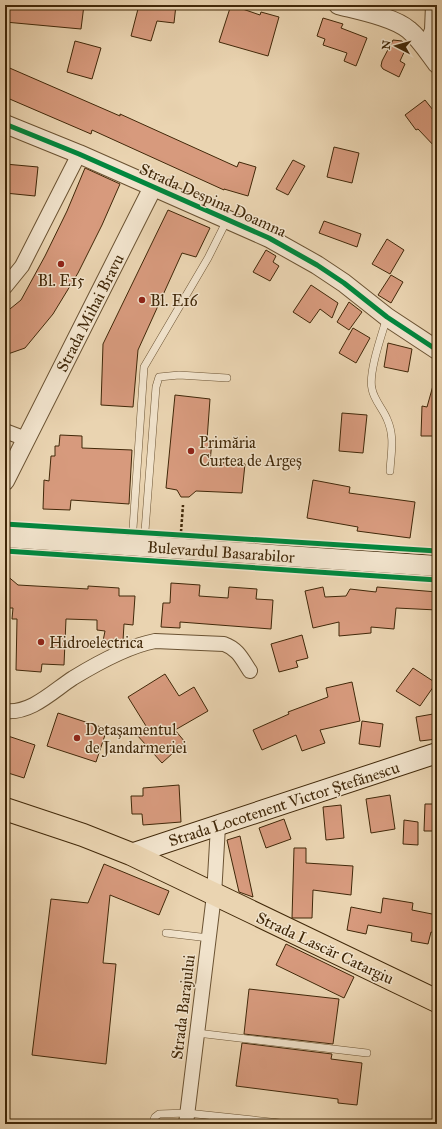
<svg xmlns="http://www.w3.org/2000/svg" width="442" height="1129" viewBox="0 0 442 1129" font-family="'IM FELL Great Primer',serif">
	<style>
		.building { fill: #d79a7d; stroke: #412809 }
		.lines { fill: none; stroke-linecap: round; stroke-linejoin: round }
		.service-casing { stroke: #6b5333; stroke-width: 8 }
		.minor-casing { stroke: #6b5333; stroke-width: 16 }
		.tertiary-casing { stroke: #6b5333; stroke-width: 20 }
		.secondary-casing { stroke: #412809; stroke-width: 22 }
		.primary-casing { stroke: #412809; stroke-width: 24 }
		.path { stroke: #412809; stroke-width: 2.5; stroke-dasharray: 3 2; stroke-linecap: butt }
		.service { stroke: #f1e3cc; stroke-width: 7 }
		.minor { stroke: #f1e3cc; stroke-width: 14 }
		.tertiary { stroke: #f1e3cc; stroke-width: 18 }
		.secondary { stroke: #f1e3cc; stroke-width: 20 }
		.primary { stroke: #ead4b1; stroke-width: 22 }
		.cycleway-casing { stroke: #f1e3cc; stroke-width: 8 }
		.cycleway { stroke: #00873e; stroke-width: 5 }
		.poi-dot { fill: #8f2418; stroke: #f1e3cc; stroke-width: 1.5 }
		.labels { text-anchor: middle; dominant-baseline: central; stroke-width: 3; stroke-linejoin: round; paint-order: stroke }
		.street-label { font-size: 16px; fill: #412809; stroke: #f1e3cc }
		.poi-label { font-size: 16px; fill: #412809; stroke: #f1e3cc; text-anchor: start }
	</style>
	<rect width="100%" height="100%" fill="#ead4b1"/>
	<filter id="stains"><feTurbulence type="fractalNoise" baseFrequency=".005" numOctaves="4"/><feColorMatrix values="0 0 0 0 .2 0 0 0 0 .09 0 0 0 0 .02 0 0 0 .5 -.17"/></filter>
	<radialGradient id="worn" r=".72"><stop offset=".6" stop-color="#630" stop-opacity="0"/><stop offset="1" stop-color="#630" stop-opacity=".3"/></radialGradient>
	<path class="building" d="M5 5H84L81 29 5 22Z
		M139 5H176L174 23 157 21 151 41 131 36Z
		M231 5 260 15 261 12 279 17 268 56 219 42Z
		M323 18 343 24 341 28 367 38 356 66 344 61 347 53 323 45 325 39 317 36Z
		M393 40 402 41 406 46V48L400 61 405 64 399 77 383 69 381 66 382 61Z
		M75 41 101 48 92 79 67 72Z
		M5 66 120 116V114L237 167 239 162 256 167 248 196 224 189V190L92 130 91 134 5 97Z
		M425 100 437 115V149L418 129 416 130 405 115Z
		M334 147 359 153 352 183 327 177Z
		M293 160 305 166 288 195 276 189Z
		M5 164 38 167 35 196 5 193Z
		M85 168 120 184 102 225 78 273 53 314 25 348 5 355V313L21 300 45 256 67 211Z
		M168 210 210 228 196 257 182 253 138 350 133 407 101 405 103 344Z
		M324 221 361 234 357 247 319 233Z
		M387 239 404 250 390 274 372 264Z
		M266 250 276 256 273 262 279 266 270 281 253 272Z
		M391 275 403 282 391 303 378 295Z
		M311 285 338 303 332 318 320 309 310 323 293 312Z
		M349 302 362 312 349 330 337 322Z
		M353 328 370 338 356 363 339 353Z
		M388 343 412 349 408 372 384 367Z
		M434 382 437 383V436H421L422 406 427 407Z
		M175 395 210 399 207 440 212 441 210 462 245 464 242 493 196 491 189 497H181L177 490 166 488Z
		M342 413 367 415 363 453 339 451Z
		M60 435 82 436V448L132 450 129 504 71 500 70 510 43 509 44 480 49 481 51 456H55V446H59Z
		M313 480 350 487 349 493 415 502 410 538 357 531 358 527 307 518Z
		M5 574 18 585 88 589V586L119 588V596H135L133 625 124 624 123 641H103L105 631 97 630V620L66 619 64 665 42 664 41 672 16 670 17 619H12L13 608H5Z
		M171 583 200 585 199 596 228 598 229 587 257 589 256 599 273 600 271 629 180 622V628L161 627 163 603H170Z
		M323 587 325 597 346 596 350 589 376 592 377 587 437 592V610L396 608 394 629 371 627V633L339 636V622L313 628 305 591Z
		M302 635 308 658 296 661 298 667 279 672 271 644Z
		M413 668 436 683 420 706 396 691Z
		M165 674 179 696 194 687 208 711 175 730 185 742 162 763 137 735 146 726 128 697Z
		M352 682 360 721 320 730 325 743 302 751 296 735 262 750 253 730 289 714 288 712 328 697 326 688Z
		M58 713 107 729 96 762 47 746Z
		M433 714 437 739 420 741 416 717Z
		M362 721 383 724 380 747 359 744Z
		M5 735 35 745 24 778 5 772Z
		M179 785 181 822 143 825 142 814H132L131 796H143V788Z
		M390 795 395 829 371 833 366 799Z
		M425 804H437V831H424Z
		M341 805 344 838 326 840 323 807Z
		M284 819 291 839 266 848 259 828Z
		M404 820 418 822V845L403 844Z
		M240 836 253 897 239 892 227 840Z
		M294 848H306V863L353 866 351 895 313 890 312 918H292Z
		M104 864 169 891 159 915 110 895 103 963 116 964 106 1064 32 1055 51 899 88 903Z
		M383 898 413 903 412 910 437 915V933L431 932 428 944 411 941 412 933 368 925 366 934 347 930 351 907 381 913Z
		M286 944 354 977 344 998 276 965Z
		M249 989 339 999 333 1044 244 1034Z
		M242 1043 332 1054 331 1059 362 1063 357 1105 338 1103V1099L236 1086Z"/>
	<g class="lines">
		<g class="service-casing">
			<path id="service" d="M387 317C382 334 368 373 372 389 374 400 383 409 387 419 395 437 391 452 390 471
				M132 543 144 367 208 258 227 220
				M144 544 156 387 159 377 179 375 227 378
				M166 933 209 938
				M197 1033 367 1053
				M152 1124 155 1117 159 1114 187 1113 290 1124"/>
		</g>
		<g class="minor-casing">
			<path id="minor" d="M425 47 432 30 433 5
				M5 287 22 266 79 154
				M5 431 26 439
				M5 711C31 714 53 691 73 678 96 664 128 646 155 641L224 644C238 649 242 659 250 671
				M186 1124 214 895 218 826"/>
		</g>
		<g class="tertiary-casing">
			<path id="tertiary" d="M338 5C357 10 394 17 409 30 420 39 428 52 437 64
				M5 124 79 154 269 238 317 265 344 283 387 317 437 350
				M5 481 153 187"/>
		</g>
		<g class="secondary-casing">
			<path id="secondary" d="M5 537 437 566
				M131 854 437 753"/>
		</g>
		<g class="primary-casing">
			<path id="primary" d="M5 809 83 835 131 854 437 1001"/>
		</g>
		<path class="path" d="M181 532 183 505"/>
		<use href="#service" class="service"/>
		<use href="#minor" class="minor"/>
		<use href="#tertiary" class="tertiary"/>
		<use href="#secondary" class="secondary"/>
		<use href="#primary" class="primary"/>
		<g class="cycleway-casing">
			<path id="cycleway" d="M5 124 79 154 269 238 317 265 344 283 387 317 437 350
				M5 524 437 551
				M5 551 437 580"/>
		</g>
		<use href="#cycleway" class="cycleway"/>
	</g>
	<g class="poi-dot">
		<circle cx="61" cy="264" r="4"/>
		<circle cx="142" cy="300" r="4"/>
		<circle cx="191" cy="451" r="4"/>
		<circle cx="41" cy="642" r="4"/>
		<circle cx="77" cy="738" r="4"/>
	</g>
	<g class="labels">
		<g class="street-label">
			<text transform="translate(213 200) rotate(24)">Strada Despina Doamna</text>
			<text transform="translate(90 313) rotate(-63)">Strada Mihai Bravu</text>
			<text transform="translate(221 552) rotate(4)">Bulevardul Basarabilor</text>
			<text transform="translate(284 804) rotate(-18)">Strada Locotenent Victor Ștefănescu</text>
			<text transform="translate(325 948) rotate(25)">Strada Lascăr Catargiu</text>
			<text transform="translate(183 1007) rotate(-83)">Strada Barajului</text>
		</g>
		<g class="poi-label">
			<text x="61" y="280" text-anchor="middle">Bl. E15</text>
			<text x="150" y="300">Bl. E16</text>
			<text x="199" y="442">Primăria<tspan x="199" dy="18">Curtea de Argeș</tspan></text>
			<text x="49" y="642">Hidroelectrica</text>
			<text x="85" y="729">Detașamentul<tspan x="85" dy="18">de Jandarmeriei</tspan></text>
		</g>
	</g>
	<rect width="442" height="1129" fill="none" stroke="#ead4b1" stroke-width="20"/>
	<rect x="6" y="6" width="430" height="1117" fill="none" stroke="#412809" stroke-width="2"/>
	<rect x="10" y="10" width="422" height="1109" fill="none" stroke="#412809"/>
	<g transform="translate(396 46) rotate(276)" stroke="#f1e3cc" stroke-width="3" paint-order="stroke">
	<path d="M0-3L7 15L0 10L-7 15Z" fill="#412809"/>
	<text y="-6" font-size="11" font-weight="bold" text-anchor="middle" fill="#412809">N</text>
	</g>
	<rect width="100%" height="100%" filter="url(#stains)"/>
	<rect width="100%" height="100%" fill="url(#worn)"/>
</svg>
